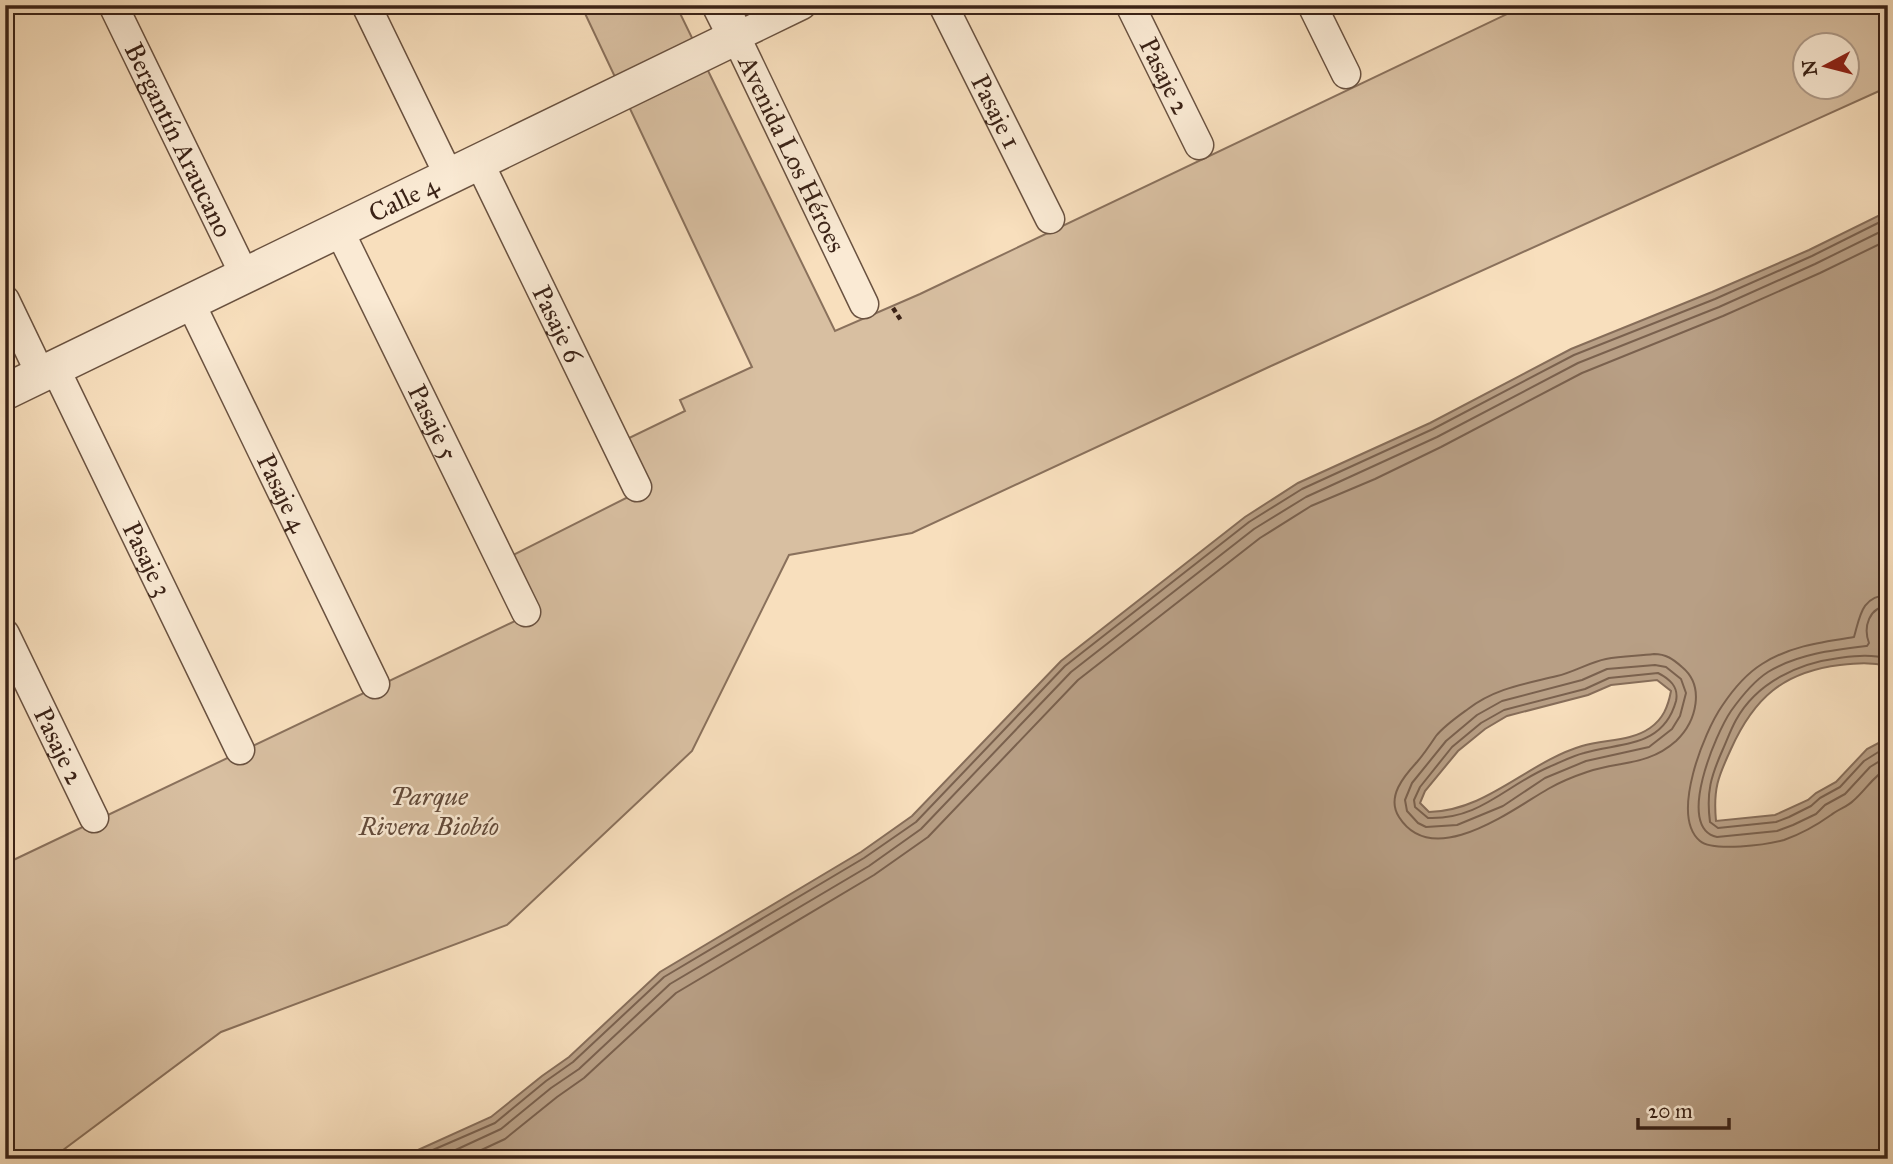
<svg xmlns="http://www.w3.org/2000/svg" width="1893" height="1164" viewBox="0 0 1893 1164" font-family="'IM FELL Great Primer',serif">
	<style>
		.green { fill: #d8bfa1; stroke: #8a715c; stroke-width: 2; fill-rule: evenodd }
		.water { fill: #b89f85; stroke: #866d59; stroke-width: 2; fill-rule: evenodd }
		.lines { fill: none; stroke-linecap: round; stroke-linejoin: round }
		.shore { stroke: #7a614e; stroke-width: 2 }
		.minor-casing { stroke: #6a5240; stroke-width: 31 }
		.tertiary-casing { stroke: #6a5240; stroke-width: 38 }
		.path { stroke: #3b2317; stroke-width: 4.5; stroke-dasharray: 5 3.5; stroke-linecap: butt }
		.minor { stroke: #faead4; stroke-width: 28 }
		.tertiary { stroke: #faead4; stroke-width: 35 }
		.labels { text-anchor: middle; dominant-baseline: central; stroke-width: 5; stroke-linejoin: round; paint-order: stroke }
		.street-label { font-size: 26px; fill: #3b2317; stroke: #faead4 }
		.park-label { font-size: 26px; font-style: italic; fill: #624a3a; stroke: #faead4 }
	</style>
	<rect width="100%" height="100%" fill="#f8dfbd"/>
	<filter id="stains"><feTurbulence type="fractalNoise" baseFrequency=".00286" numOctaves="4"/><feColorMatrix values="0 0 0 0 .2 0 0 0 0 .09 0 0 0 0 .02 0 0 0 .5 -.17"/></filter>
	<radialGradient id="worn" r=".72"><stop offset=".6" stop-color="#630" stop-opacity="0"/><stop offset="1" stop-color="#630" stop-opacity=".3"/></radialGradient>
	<path class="green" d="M581 5H676L835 331 920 294 1526 5H1888V87L1271 366 912 533 789 555 692 751 507 925 221 1032 51 1159H5V864L534 612 509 557 650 486 627 439 685 411 680 400 752 367ZM1806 46H1848V88H1806Z"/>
	<path class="water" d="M1888 211V612L1881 633 1888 634V666C1871 662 1857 663 1840 665 1783 672 1754 698 1731 749 1718 777 1713 789 1716 821L1775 815 1808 800 1816 793 1836 782 1867 749 1888 738V1159H387L418 1150 491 1117 542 1076 569 1057 660 972 861 852 912 816 1061 661 1245 517 1298 483 1430 423 1571 349 1712 292 1809 250ZM1657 680 1671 691C1668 707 1663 719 1650 728 1630 742 1604 739 1582 746 1528 762 1487 811 1429 812L1420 803 1425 791 1458 751 1485 729 1507 716 1588 695 1611 685Z"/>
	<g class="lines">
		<path class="shore" d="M1888 595C1861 596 1860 617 1854 637 1822 642 1790 646 1762 664 1746 674 1732 691 1722 706 1704 732 1670 816 1700 841 1713 852 1767 845 1784 840 1801 834 1817 825 1831 815 1838 809 1847 807 1853 801 1866 790 1873 776 1888 768
			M1888 606C1869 607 1863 627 1869 643L1867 646C1833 650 1798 654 1768 672 1754 681 1741 697 1731 711 1716 733 1675 828 1717 837L1777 831 1793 825 1816 814 1825 805 1845 794 1870 767 1888 756
			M1654 654C1666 654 1673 659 1682 667 1705 686 1697 721 1676 741 1648 766 1620 761 1587 772 1575 776 1560 782 1548 789 1513 809 1433 871 1399 817 1386 797 1404 776 1417 762 1424 754 1430 745 1436 736 1444 726 1457 717 1468 709 1495 688 1525 684 1557 676 1574 672 1590 662 1606 659 1622 656 1638 656 1654 654Z
			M1888 659C1871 654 1856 656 1839 658 1799 663 1757 682 1736 720 1731 729 1727 740 1723 749 1711 776 1706 792 1710 822L1718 828 1776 822 1789 817 1811 806 1820 798 1840 787 1864 761 1888 746
			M1655 665 1666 667 1681 679 1686 693 1680 716 1672 729 1649 747 1586 761 1545 778 1503 806 1457 825 1426 827 1418 823 1407 811 1405 800 1412 783 1446 741 1477 715 1502 701 1582 680 1607 669Z
			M1658 673C1670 679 1679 687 1676 701 1663 748 1621 742 1584 753 1572 756 1561 762 1549 767 1506 785 1480 820 1428 818L1415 807 1414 800 1420 787 1452 747 1481 723 1504 710 1585 689 1609 678Z
			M412 1159 495 1123 546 1081 573 1062 664 977 864 858 916 822 1065 666 1249 522 1302 489 1433 429 1574 355 1715 299 1812 256 1888 218
			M436 1159 501 1129 551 1088 579 1069 670 984 869 866 921 829 1071 672 1254 529 1306 497 1437 437 1578 363 1719 307 1815 264 1888 228
			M462 1159 505 1139 557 1097 584 1078 676 993 874 875 928 837 1078 680 1260 538 1311 506 1375 479 1441 447 1582 373 1723 316 1820 273 1888 240"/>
		<g class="minor-casing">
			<g id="minor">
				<path id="s1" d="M113 5 245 276"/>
				<path d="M366 5 449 176"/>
				<path id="s2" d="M802 5 736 37 864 304"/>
				<path id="s3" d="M943 5 1050 219"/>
				<path id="s4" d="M1130 5 1199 145"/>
				<path d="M1312 5 1346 74"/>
				<path id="s5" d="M479 162 637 487"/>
				<path id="s6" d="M339 230 526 612"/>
				<path d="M5 300 41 375"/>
				<path id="s7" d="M190 302 375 684"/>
				<path id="s8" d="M55 368 240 750"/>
				<path id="s9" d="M5 634 94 818"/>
			</g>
		</g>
		<g class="tertiary-casing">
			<g id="tertiary">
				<path id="s10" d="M5 392 736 37 720 5"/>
			</g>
		</g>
		<path class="path" d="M893 308 902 322"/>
		<use href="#minor" class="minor"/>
		<use href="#tertiary" class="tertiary"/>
	</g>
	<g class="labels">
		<g class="street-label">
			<text stroke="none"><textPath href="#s4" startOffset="79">Pasaje 2</textPath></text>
			<text stroke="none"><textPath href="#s3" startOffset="119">Pasaje 1</textPath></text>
			<text stroke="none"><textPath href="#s1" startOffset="150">Bergantín Araucano</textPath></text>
			<text stroke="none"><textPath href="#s2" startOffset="203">Avenida Los Héroes</textPath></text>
			<text stroke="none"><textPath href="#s10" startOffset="443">Calle 4</textPath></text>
			<text stroke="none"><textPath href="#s5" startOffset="180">Pasaje 6</textPath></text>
			<text stroke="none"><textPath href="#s6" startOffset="214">Pasaje 5</textPath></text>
			<text stroke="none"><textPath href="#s7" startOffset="212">Pasaje 4</textPath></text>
			<text stroke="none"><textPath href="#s8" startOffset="212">Pasaje 3</textPath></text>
			<text stroke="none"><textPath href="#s9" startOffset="124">Pasaje 2</textPath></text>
		</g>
		<g class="park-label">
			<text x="429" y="796">Parque<tspan x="429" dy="30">Rivera Biobío</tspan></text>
		</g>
	</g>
	<rect width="1893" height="1164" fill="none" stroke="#f8dfbd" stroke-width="28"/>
	<rect x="7" y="7" width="1879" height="1150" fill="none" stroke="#3b2317" stroke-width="3.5"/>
	<rect x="14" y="14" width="1865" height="1136" fill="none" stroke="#3b2317" stroke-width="2"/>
	<g transform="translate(1826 66) rotate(263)"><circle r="33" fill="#faead4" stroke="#ae9a88" stroke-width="2"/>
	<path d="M0-5L12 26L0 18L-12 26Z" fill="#8f2418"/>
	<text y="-10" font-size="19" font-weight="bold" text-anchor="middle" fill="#3b2317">N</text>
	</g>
	<path d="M1638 1118v10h91v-10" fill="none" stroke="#3b2317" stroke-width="3.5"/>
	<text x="1648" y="1118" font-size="21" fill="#3b2317" stroke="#faead4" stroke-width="5" paint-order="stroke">20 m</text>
	<rect width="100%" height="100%" filter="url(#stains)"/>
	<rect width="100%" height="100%" fill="url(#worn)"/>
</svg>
